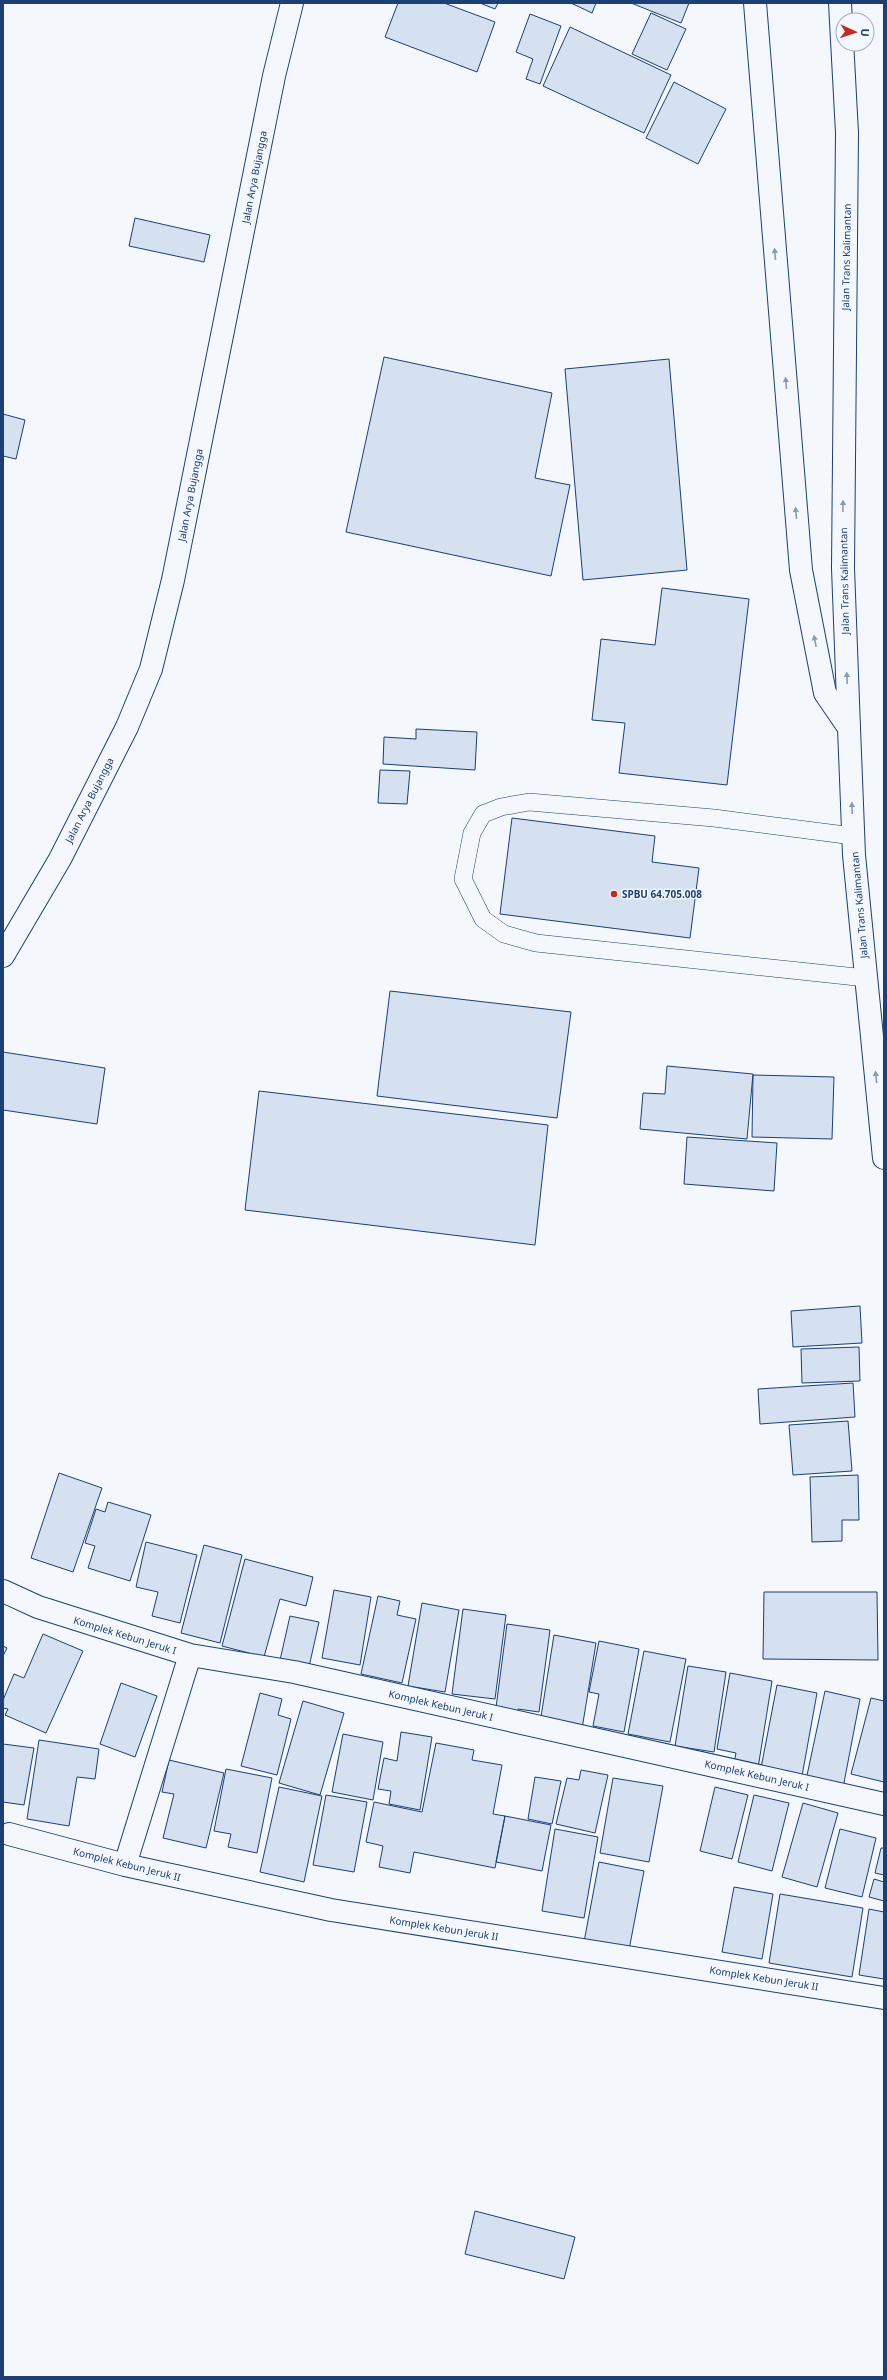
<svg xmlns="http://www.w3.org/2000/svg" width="887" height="2380" viewBox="0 0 887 2380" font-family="'Noto Sans',sans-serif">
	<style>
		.building { fill: #d5e0f0; stroke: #1d3f73 }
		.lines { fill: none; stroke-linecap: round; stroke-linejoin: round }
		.lane-casing { stroke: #1d3f73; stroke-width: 18 }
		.street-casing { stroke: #1d3f73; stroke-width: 24 }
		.primary-casing { stroke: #1d3f73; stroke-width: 24 }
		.highway-casing { stroke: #1d3f73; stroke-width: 24 }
		.lane { stroke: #f4f7fb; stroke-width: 17 }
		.street { stroke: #f4f7fb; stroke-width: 22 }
		.primary { stroke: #f4f7fb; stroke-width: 22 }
		.highway { stroke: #f4f7fb; stroke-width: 22 }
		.oneway { fill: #889bb7 }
		.poi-dot { fill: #c62828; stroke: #f4f7fb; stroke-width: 1.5 }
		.labels { text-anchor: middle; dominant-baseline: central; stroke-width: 3; stroke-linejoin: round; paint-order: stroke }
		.street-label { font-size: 10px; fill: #1d3f73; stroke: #f4f7fb }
		.poi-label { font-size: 10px; font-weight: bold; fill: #1d3f73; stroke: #f4f7fb; text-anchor: start }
	</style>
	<rect width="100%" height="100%" fill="#f4f7fb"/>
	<path class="building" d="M398 3H444L495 22 477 72 385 37Z
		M480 3H498L495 9Z
		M571 3H596L592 13Z
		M631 3H689L681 23Z
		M651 13 686 29 667 70 632 54Z
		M530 14 561 26 540 84 526 79 533 59 516 52Z
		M570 27 671 75 644 133 543 86Z
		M674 82 726 109 698 164 646 138Z
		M135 218 210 235 204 262 129 246Z
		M384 357 552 393 535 478 570 485 551 576 346 532Z
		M669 359 687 570 583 580 565 369Z
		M3 414 25 420 16 459 3 456Z
		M662 588 749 599 727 785 619 773 625 723 592 720 601 639 655 645Z
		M416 729 477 732 475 770 383 764 384 737 416 739Z
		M380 770 410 771 407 804 378 803Z
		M512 818 655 836 652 862 699 868 690 938 500 914Z
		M390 991 571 1012 557 1118 377 1096Z
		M3 1052 105 1068 97 1124 3 1110Z
		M667 1066 753 1074 747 1139 640 1129 643 1093 665 1094Z
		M753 1075 834 1077 832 1139 752 1137Z
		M259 1091 548 1125 535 1245 245 1210Z
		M687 1137 777 1143 774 1191 684 1184Z
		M860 1306 862 1343 793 1347 791 1311Z
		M859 1347 860 1381 802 1383 801 1349Z
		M853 1383 855 1417 760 1424 758 1389Z
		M848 1421 852 1471 793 1475 789 1425Z
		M59 1473 102 1488 73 1572 31 1558Z
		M858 1475 859 1520H842V1541L812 1542 810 1477Z
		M108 1502 151 1515 130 1581 88 1568 95 1546 85 1543 96 1509 105 1512Z
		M146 1542 197 1555 180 1623 152 1616 158 1592 136 1587Z
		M204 1545 242 1555 220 1643 181 1633Z
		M245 1559 313 1577 306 1606 280 1599 264 1657 222 1646Z
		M334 1590 371 1597 360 1665 322 1658Z
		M764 1592H877L878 1660 763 1659Z
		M378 1596 400 1601 397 1615 416 1619 402 1683 361 1674Z
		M422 1603 459 1610 445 1692 408 1686Z
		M463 1609 506 1615 495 1699 452 1694Z
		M290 1616 319 1622 309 1667 280 1660Z
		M507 1624 550 1630 539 1712 518 1709 517 1718 495 1715Z
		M43 1634 83 1651 46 1733 5 1715 8 1709 3 1708V1700L14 1674 24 1678Z
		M554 1635 596 1643 582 1729 540 1723Z
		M599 1641 639 1649 624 1732 593 1726 599 1694 589 1692Z
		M3 1646 7 1648 3 1656Z
		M644 1651 686 1659 670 1742 628 1734Z
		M688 1666 726 1672 714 1752 675 1746Z
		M730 1673 772 1681 758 1768 734 1764 736 1753 717 1749Z
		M121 1683 157 1696 135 1757 100 1744Z
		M777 1685 817 1693 802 1776 761 1768Z
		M825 1691 860 1699 843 1788 806 1780Z
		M260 1693 282 1699 278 1715 291 1719 277 1775 241 1766Z
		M871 1698 884 1701V1782L851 1774Z
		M303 1701 344 1713 320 1795 279 1783Z
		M401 1732 432 1737 420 1810 389 1804 391 1791 378 1789 384 1758 397 1761Z
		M343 1734 383 1742 373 1800 332 1792Z
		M39 1740 99 1749 95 1779 77 1777 69 1826 27 1819Z
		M436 1743 474 1750 472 1760 502 1765 493 1814 505 1816 495 1868 414 1852 410 1873 379 1867 383 1846 366 1842 374 1802 422 1812Z
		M3 1744 34 1748 24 1805 3 1802Z
		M169 1760 224 1773 206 1848 163 1838 174 1794 162 1792Z
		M226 1769 272 1778 257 1853 228 1847 231 1834 214 1831Z
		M581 1770 608 1775 595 1833 556 1824 567 1778 579 1780Z
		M535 1777 561 1781 552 1824 528 1819Z
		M613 1778 663 1786 649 1862 600 1853Z
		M279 1787 322 1796 304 1882 260 1872Z
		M715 1787 748 1795 732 1859 700 1851Z
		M326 1795 367 1802 354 1872 313 1865Z
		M754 1795 789 1803 772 1871 738 1862Z
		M803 1803 838 1813 817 1887 782 1877Z
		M505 1816 551 1825 542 1871 496 1862Z
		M555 1829 598 1837 584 1918 542 1911Z
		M840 1829 876 1838 862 1897 825 1888Z
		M881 1848H884V1875L875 1873Z
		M599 1862 644 1871 629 1950 584 1942Z
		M874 1879 884 1882V1901L869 1897Z
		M734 1887 773 1894 762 1959 722 1952Z
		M780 1894 863 1908 852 1977 769 1963Z
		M869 1909 884 1912V1979L859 1975Z
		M475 2211 575 2237 564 2279 465 2254Z"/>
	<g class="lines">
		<g class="lane-casing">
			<path id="lane" d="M853 836 714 818 529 802 501 807 483 814 472 833 463 879 483 919 504 934 536 943 866 978"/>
		</g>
		<g class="street-casing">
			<path id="street" d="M3 956 60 859 127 727 151 669 173 580 274 76 292 3
				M3 1591 38 1607 190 1655 294 1672 884 1804
				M9 1834 125 1865 331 1910 884 1998
				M125 1865 190 1655"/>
		</g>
		<g class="primary-casing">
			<path id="primary" d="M755 3 801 570 825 693 849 728"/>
		</g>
		<g class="highway-casing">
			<path id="highway" d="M840 3 847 133 843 568 849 728 854 855 884 1158"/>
		</g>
		<use href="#lane" class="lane"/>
		<use href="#street" class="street"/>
		<use href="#primary" class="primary"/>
		<use href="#highway" class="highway"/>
	</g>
	<defs><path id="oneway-solid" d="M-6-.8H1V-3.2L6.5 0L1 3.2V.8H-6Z"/></defs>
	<g class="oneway">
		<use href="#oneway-solid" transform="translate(775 254) rotate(-95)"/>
		<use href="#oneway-solid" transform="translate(786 383) rotate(-95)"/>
		<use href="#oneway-solid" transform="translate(843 506) rotate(-89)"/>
		<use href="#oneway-solid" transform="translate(796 513) rotate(-95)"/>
		<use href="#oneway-solid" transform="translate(815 641) rotate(-101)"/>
		<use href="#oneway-solid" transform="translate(847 678) rotate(-92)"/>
		<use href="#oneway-solid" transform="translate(852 808) rotate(-92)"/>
		<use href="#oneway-solid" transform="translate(876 1077) rotate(-96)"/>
	</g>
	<circle class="poi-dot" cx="614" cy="894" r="4"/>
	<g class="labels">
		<g class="street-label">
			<text transform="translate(254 177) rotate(-79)">Jalan Arya Bujangga</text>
			<text transform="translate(846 257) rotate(-89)">Jalan Trans Kalimantan</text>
			<text transform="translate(190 495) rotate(-79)">Jalan Arya Bujangga</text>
			<text transform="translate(844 581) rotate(-91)">Jalan Trans Kalimantan</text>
			<text transform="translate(89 800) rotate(-63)">Jalan Arya Bujangga</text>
			<text transform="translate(859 905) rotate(-95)">Jalan Trans Kalimantan</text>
			<text transform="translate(125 1635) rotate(17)">Komplek Kebun Jeruk I</text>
			<text transform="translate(441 1705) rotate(13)">Komplek Kebun Jeruk I</text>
			<text transform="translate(757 1775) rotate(13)">Komplek Kebun Jeruk I</text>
			<text transform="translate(127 1864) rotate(14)">Komplek Kebun Jeruk II</text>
			<text transform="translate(444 1928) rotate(9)">Komplek Kebun Jeruk II</text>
			<text transform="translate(764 1978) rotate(9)">Komplek Kebun Jeruk II</text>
		</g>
		<g class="poi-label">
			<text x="622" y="894">SPBU 64.705.008</text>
		</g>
	</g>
	<rect width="887" height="2380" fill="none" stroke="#1d3f73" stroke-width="8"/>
	<g transform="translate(855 32) rotate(93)"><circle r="19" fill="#f4f7fb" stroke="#9eadc5"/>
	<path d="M0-3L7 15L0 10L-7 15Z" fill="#c62828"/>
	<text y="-6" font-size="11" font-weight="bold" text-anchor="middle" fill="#1d3f73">U</text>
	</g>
</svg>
